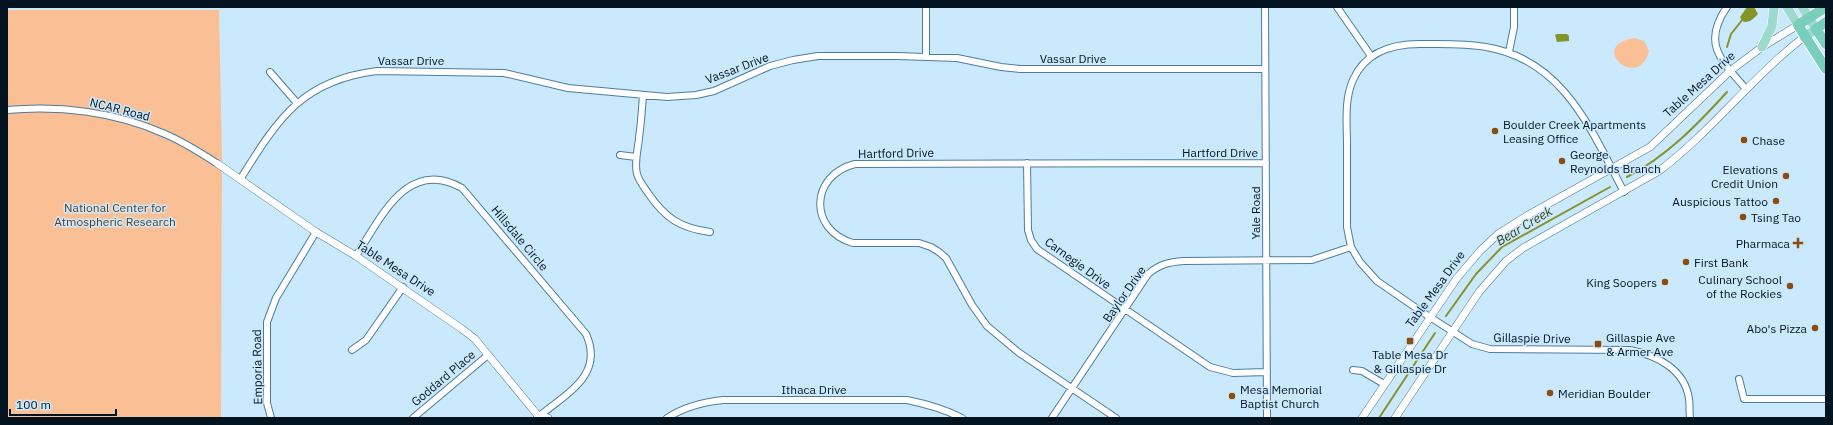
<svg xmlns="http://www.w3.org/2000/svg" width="1833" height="425" viewBox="0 0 1833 425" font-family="'IBM Plex Sans',sans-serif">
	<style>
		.green { fill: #fabf94 }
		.water { fill: #849429 }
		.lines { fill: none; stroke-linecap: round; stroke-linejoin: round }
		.stream { stroke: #849429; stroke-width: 2 }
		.minor-casing { stroke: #4e7d9b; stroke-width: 8 }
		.tertiary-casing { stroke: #4e7d9b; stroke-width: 8 }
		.primary-casing { stroke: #fff; stroke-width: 10 }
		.trunk-casing { stroke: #fff; stroke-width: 12 }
		.minor { stroke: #fff; stroke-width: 6 }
		.tertiary { stroke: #fff; stroke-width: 7 }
		.primary { stroke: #9bdacd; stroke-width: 9 }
		.trunk { stroke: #7acebc; stroke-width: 10 }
		.poi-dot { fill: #8a4c10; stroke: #cbe9fd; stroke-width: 1.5 }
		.labels { text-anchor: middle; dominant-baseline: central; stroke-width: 3; stroke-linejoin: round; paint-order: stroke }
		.street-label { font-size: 12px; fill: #031420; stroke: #cbe9fd }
		.poi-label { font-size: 12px; fill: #031420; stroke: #cbe9fd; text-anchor: start }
		.park-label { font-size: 12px; fill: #5b391d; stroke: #cbe9fd }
		.water-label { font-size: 13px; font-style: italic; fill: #394015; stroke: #cbe9fd }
	</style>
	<rect width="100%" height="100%" fill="#cbe9fd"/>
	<path class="green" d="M7 10H219L222 157 221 418H7Z
		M1634 38 1644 41 1649 51C1639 92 1586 46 1634 38Z"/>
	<path class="water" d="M1747 7H1754L1758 14C1753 19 1749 24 1742 21L1740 17Z
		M1557 34H1567L1569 36V41L1557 42 1555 35Z"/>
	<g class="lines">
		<path class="stream" d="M1727 47 1731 34 1743 19
			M1627 177C1667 156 1697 125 1727 92
			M1446 316 1476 274 1502 247 1610 187
			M1379 418 1435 333"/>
		<g class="minor-casing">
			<path id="minor" d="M926 7V56
				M1265 7 1267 418
				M1337 7 1371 56
				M1727 7C1701 44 1722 61 1746 89
				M1509 52 1514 27V7
				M270 72 297 103
				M643 95C642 109 641 124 639 138 638 150 634 162 637 174 639 181 644 187 648 193 665 218 680 228 710 232
				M7 110C60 105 116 112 165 134 184 142 201 153 218 164
				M620 155 636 157
				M1027 163 1028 230 1031 240 1037 249 1210 367 1233 373 1267 372
				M241 178C278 119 302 80 377 71L504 73 568 88 667 97 696 95 714 91 770 66 793 60 818 56H897L957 58 1001 67 1020 69H1265
				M1624 192C1591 130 1564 60 1486 47 1464 43 1443 44 1420 44 1392 44 1365 52 1353 80 1344 100 1347 124 1347 145 1347 173 1347 200 1347 227L1351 247 1360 262 1377 281 1422 312 1472 344 1490 349 1630 350C1656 355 1685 369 1689 399 1690 405 1689 412 1690 418
				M356 256C381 218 407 157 462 188L586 334C605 376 565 394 537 418
				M352 350 366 340 403 287
				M1353 370 1362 371 1384 384
				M1739 379 1744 399H1826
				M271 418 267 403V322L276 298 316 232
				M413 418 488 355
				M667 418C684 407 703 402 723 400H907C927 404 944 409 962 418
				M1052 418 1148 274C1160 264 1169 262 1184 261L1312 260 1351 247
				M1116 418 1018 352 987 326 972 305 946 258 939 252 931 247 919 243H853C808 230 810 175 855 164L1266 163"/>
		</g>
		<g class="tertiary-casing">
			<path id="tertiary" d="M218 164 316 232 356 256 462 329 475 339 540 418
				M540 416 548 418
				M1362 418 1457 278 1480 251 1498 234 1530 214 1650 147 1730 71 1762 47 1798 25
				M1395 418 1479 292 1506 261 1523 248 1659 171C1712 131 1752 77 1804 37"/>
		</g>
		<g class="primary-casing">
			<path id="primary" d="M1787 7 1798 25
				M1802 7 1816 29 1804 37
				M1762 47 1772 26 1774 7"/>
		</g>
		<g class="trunk-casing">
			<path id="trunk" d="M1826 7 1798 25 1826 69
				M1826 22 1816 29 1826 44"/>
		</g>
		<use href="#minor" class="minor"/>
		<use href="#tertiary" class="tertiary"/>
		<use href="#primary" class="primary"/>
		<use href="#trunk" class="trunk"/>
	</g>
	<g class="poi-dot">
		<circle cx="1495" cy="131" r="4"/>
		<circle cx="1744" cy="140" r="4"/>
		<circle cx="1562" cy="161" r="4"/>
		<circle cx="1786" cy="176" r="4"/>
		<circle cx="1776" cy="201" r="4"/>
		<circle cx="1743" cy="217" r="4"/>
		<path d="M1796 237h4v4h4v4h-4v4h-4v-4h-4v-4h4z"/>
		<circle cx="1686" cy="262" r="4"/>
		<circle cx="1665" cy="282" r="4"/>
		<circle cx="1790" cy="286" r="4"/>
		<circle cx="1815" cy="328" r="4"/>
		<rect x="1406" y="337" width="8" height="8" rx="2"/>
		<rect x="1594" y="340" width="8" height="8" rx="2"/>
		<circle cx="1550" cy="393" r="4"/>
		<circle cx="1232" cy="396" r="4"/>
	</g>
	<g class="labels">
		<g class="street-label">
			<text x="1073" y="58">Vassar Drive</text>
			<text x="411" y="60">Vassar Drive</text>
			<text transform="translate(737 68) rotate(-21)">Vassar Drive</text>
			<text transform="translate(1699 84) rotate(-42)">Table Mesa Drive</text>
			<text transform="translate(120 109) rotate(14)">NCAR Road</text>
			<text x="1220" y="152">Hartford Drive</text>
			<text transform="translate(896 153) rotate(-1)">Hartford Drive</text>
			<text transform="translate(1255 213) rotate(-90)">Yale Road</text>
			<text transform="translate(520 238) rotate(50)">Hillsdale Circle</text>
			<text transform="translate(1078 263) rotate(36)">Carnegie Drive</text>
			<text transform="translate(396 268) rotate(33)">Table Mesa Drive</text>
			<text transform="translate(1435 289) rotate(-54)">Table Mesa Drive</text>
			<text transform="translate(1124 294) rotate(-55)">Baylor Drive</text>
			<text transform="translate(1532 338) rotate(1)">Gillaspie Drive</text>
			<text transform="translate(257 367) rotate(-91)">Emporia Road</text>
			<text transform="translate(443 378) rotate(-40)">Goddard Place</text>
			<text x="814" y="389">Ithaca Drive</text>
		</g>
		<g class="poi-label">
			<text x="1503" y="124">Boulder Creek Apartments<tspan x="1503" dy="14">Leasing Office</tspan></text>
			<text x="1752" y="140">Chase</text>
			<text x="1570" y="154">George<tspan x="1570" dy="14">Reynolds Branch</tspan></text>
			<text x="1778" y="169" text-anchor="end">Elevations<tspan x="1778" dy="14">Credit Union</tspan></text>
			<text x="1768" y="201" text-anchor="end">Auspicious Tattoo</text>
			<text x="1751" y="217">Tsing Tao</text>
			<text x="1790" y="243" text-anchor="end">Pharmaca</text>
			<text x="1694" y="262">First Bank</text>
			<text x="1782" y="279" text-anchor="end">Culinary School<tspan x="1782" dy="14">of the Rockies</tspan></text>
			<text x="1657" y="282" text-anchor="end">King Soopers</text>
			<text x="1807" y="328" text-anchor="end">Abo's Pizza</text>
			<text x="1606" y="337">Gillaspie Ave<tspan x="1606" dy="14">&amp; Armer Ave</tspan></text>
			<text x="1410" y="354" text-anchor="middle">Table Mesa Dr<tspan x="1410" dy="14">&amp; Gillaspie Dr</tspan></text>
			<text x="1240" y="389">Mesa Memorial<tspan x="1240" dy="14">Baptist Church</tspan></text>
			<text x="1558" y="393">Meridian Boulder</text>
		</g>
		<g class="park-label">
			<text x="115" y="207">National Center for<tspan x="115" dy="14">Atmospheric Research</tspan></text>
		</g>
		<g class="water-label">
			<text transform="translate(1524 226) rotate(-31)">Bear Creek</text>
		</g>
	</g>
	<rect width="1833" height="425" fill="none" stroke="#031420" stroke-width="16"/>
	<path d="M10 409v6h106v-6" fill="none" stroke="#031420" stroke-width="2"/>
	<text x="16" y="409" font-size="12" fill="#031420" stroke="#cbe9fd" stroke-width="3" paint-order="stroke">100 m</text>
</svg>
